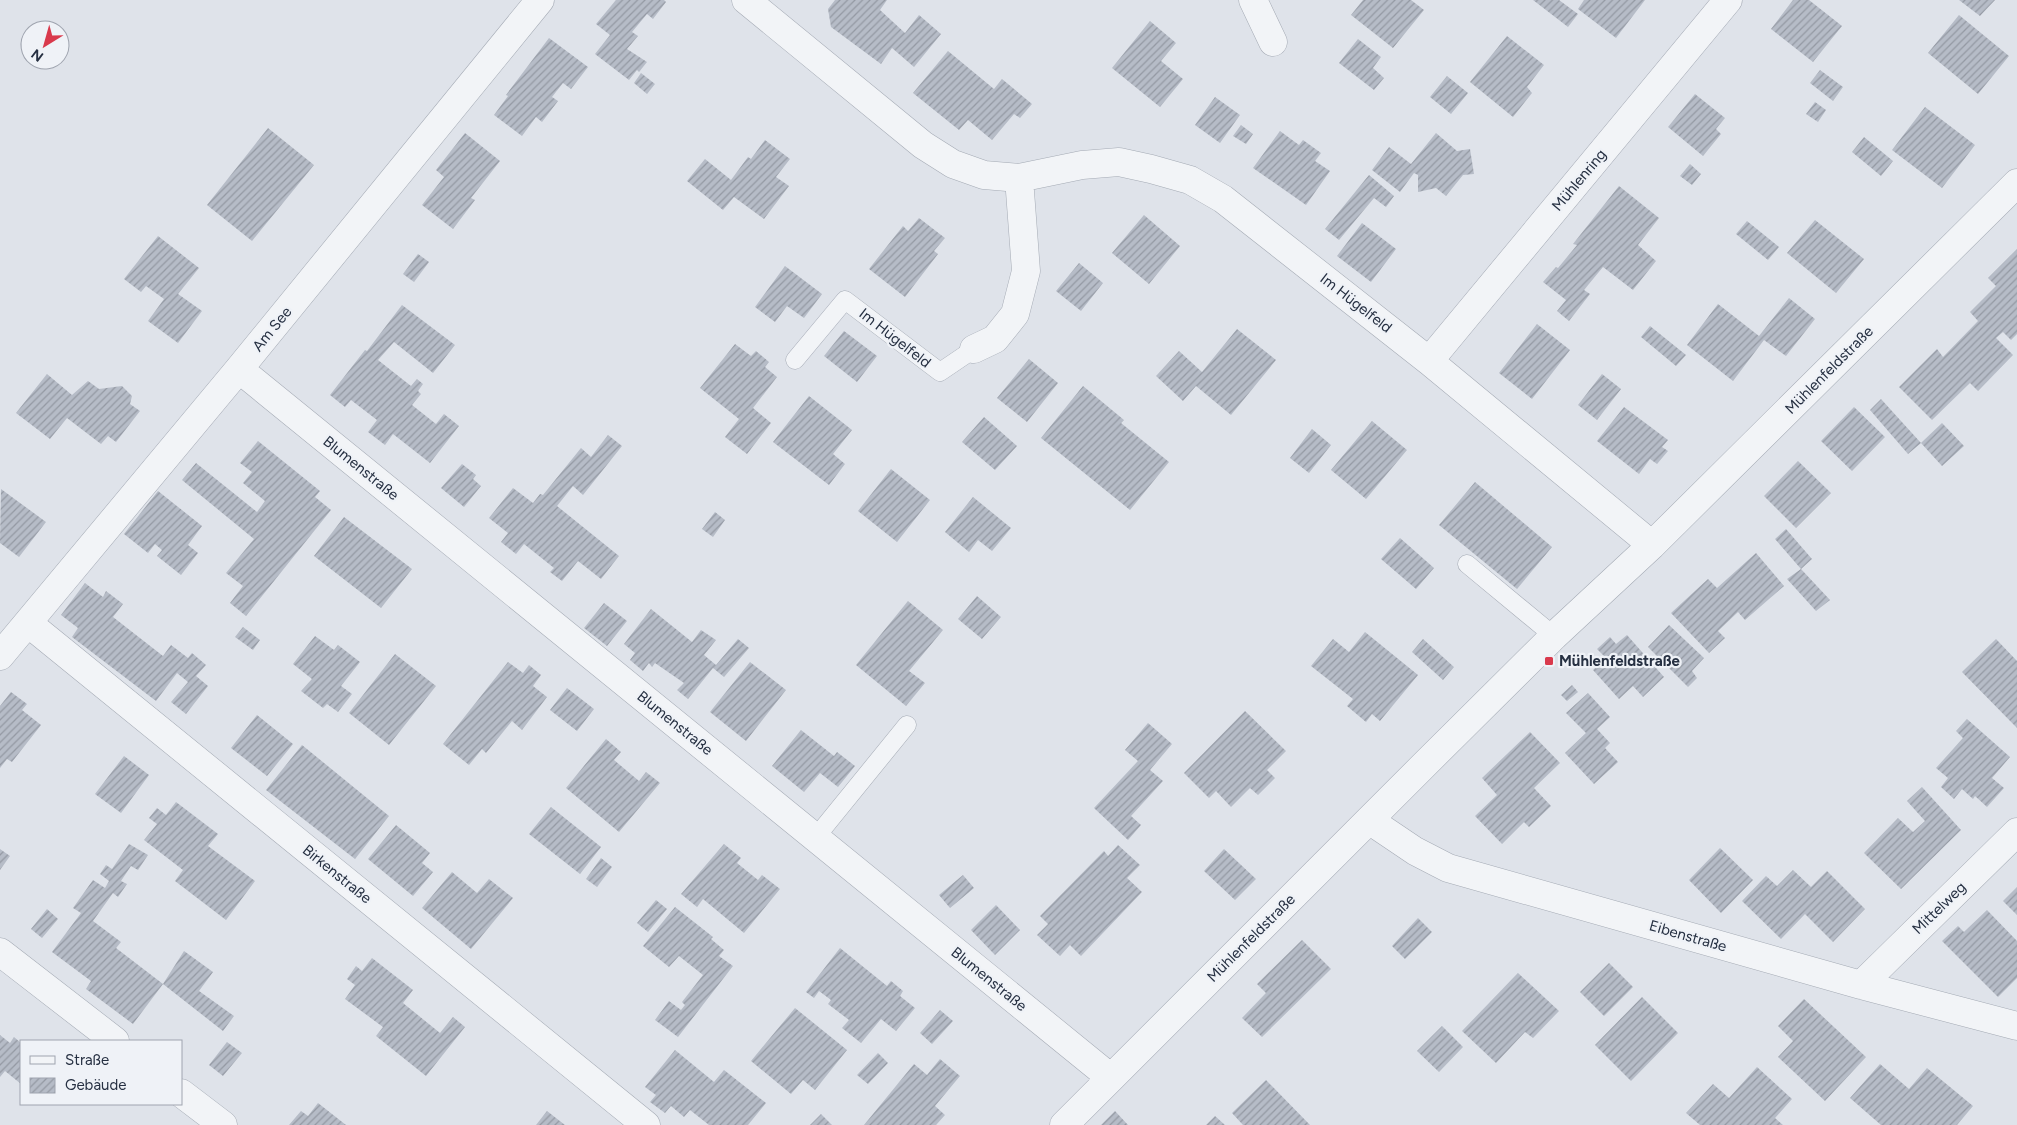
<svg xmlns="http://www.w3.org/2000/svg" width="2017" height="1125" viewBox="0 0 2017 1125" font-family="Figtree,sans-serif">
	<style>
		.building { fill: url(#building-hatch) }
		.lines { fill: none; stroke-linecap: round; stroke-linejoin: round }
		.service-casing { stroke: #a4aab4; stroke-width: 19 }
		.minor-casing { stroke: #a4aab4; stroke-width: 29 }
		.service { stroke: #f2f4f7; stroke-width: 18 }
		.minor { stroke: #f2f4f7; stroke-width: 28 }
		.poi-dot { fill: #d9394c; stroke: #eff2f7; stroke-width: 2 }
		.labels { text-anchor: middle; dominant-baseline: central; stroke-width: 4.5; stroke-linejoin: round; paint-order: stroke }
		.street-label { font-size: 15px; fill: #263042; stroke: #eff2f7 }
		.poi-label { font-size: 15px; font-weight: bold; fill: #263042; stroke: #eff2f7; text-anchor: start }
	</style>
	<defs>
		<pattern id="building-hatch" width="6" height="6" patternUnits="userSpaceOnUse" patternTransform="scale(1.25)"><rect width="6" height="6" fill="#b6bcc7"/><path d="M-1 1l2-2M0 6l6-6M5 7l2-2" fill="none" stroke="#9499a3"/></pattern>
	</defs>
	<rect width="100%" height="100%" fill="#dfe3ea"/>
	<path class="building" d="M616 0H664L666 2 653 19 647 14 632 32 638 36 627 49 647 62 639 72 637 70 629 80 595 54 610 35 596 24Z
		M835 0H887L880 10 905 33 919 15 941 34 914 67 892 48 881 64 831 27 828 9Z
		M1363 0H1411L1424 10 1393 48 1351 15Z
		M1533 0H1559L1578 14 1568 27Z
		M1584 0H1645L1616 38 1578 9Z
		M1793 0H1809L1842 26 1813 62 1771 29Z
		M1959 0H1995L1980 16Z
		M1959 15 2009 56 1978 94 1928 53Z
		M1150 21 1176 43 1161 61 1183 79 1160 107 1112 68Z
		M1507 36 1544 65 1527 87 1532 93 1513 117 1470 82Z
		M549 38 588 67 571 89 563 83 552 97 558 101 542 122 536 117 522 136 494 115 508 96 506 95Z
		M1358 39 1381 57 1373 68 1384 78 1374 90 1339 63Z
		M948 51 994 89 1002 79 1032 104 1020 118 1014 114 992 140 968 120 959 130 913 93Z
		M1820 70 1843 87 1833 101 1810 83Z
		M641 73 655 84 647 94 634 83Z
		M1447 76 1468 93 1451 114 1430 97Z
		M1695 94 1725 118 1716 129 1721 134 1703 156 1668 127Z
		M1215 97 1240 115 1220 143 1195 125Z
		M1815 102 1826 110 1818 122 1806 114Z
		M1925 107 1975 145 1942 188 1892 150Z
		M1241 125 1253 134 1246 144 1233 136Z
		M268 128 314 165 252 241 207 205Z
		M1280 131 1299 145 1303 140 1321 153 1315 161 1330 171 1306 205 1253 168Z
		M465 133 500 161 471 198 475 200 453 229 422 205 444 177 436 170Z
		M1436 133 1457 151 1470 149 1474 174 1463 175 1446 196 1436 188 1418 192V175L1414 173 1400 192 1372 170 1389 147 1411 164Z
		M1864 137 1893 161 1881 176 1852 152Z
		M765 140 790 159 776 177 789 186 764 219 734 197 723 210 687 181 705 159 731 180 748 157 751 159Z
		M1690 164 1701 174 1692 185 1680 176Z
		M1369 175 1394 196 1386 207 1374 198 1339 240 1325 229Z
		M1619 186 1659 218 1638 245 1656 261 1633 290 1603 267 1584 290 1590 294 1569 321 1557 311 1566 300 1543 282 1556 267 1558 268 1577 245 1573 244Z
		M1144 215 1180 246 1149 284 1112 253Z
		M919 218 945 238 934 251 938 254 905 297 869 269 903 226 908 231Z
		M1815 220 1864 259 1836 293 1787 253Z
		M1747 221 1779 247 1768 260 1736 234Z
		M1362 223 1396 249 1371 282 1337 256Z
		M158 236 199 268 178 294 202 311 178 343 148 321 164 299 146 286 141 292 124 279Z
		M2017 249V334L2011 340 2003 332 1996 338 2013 355 1978 391 1970 383 1932 420 1899 387 1937 349 1943 357 1978 321 1970 312 1996 286 1988 278Z
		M418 254 429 262 414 282 403 274Z
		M1079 263 1103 283 1081 311 1056 291Z
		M785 266 822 294 804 318 787 306 775 322 755 307Z
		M1789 298 1815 319 1786 356 1764 340 1733 381 1687 345 1718 304 1759 336Z
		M402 305 455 345 433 373 394 342 378 360 411 386 417 379 423 384 418 391 421 394 412 405 436 424 444 414 459 426 430 463 393 434 385 445 368 432 377 420 351 400 345 407 330 395 365 350 367 351Z
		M1537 324 1570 350 1532 399 1499 373Z
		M1650 326 1686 355 1676 366 1641 337Z
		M1237 329 1276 360 1231 415 1196 386 1183 401 1156 376 1179 351 1202 372Z
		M844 331 877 356 857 382 824 356Z
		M735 344 751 356 756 351 769 362 765 367 777 377 753 408 771 423 747 454 725 437 739 419 700 388Z
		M1029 359 1058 383 1027 422 997 398Z
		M47 374 72 395 88 381 99 389 122 386 132 396 130 404 140 411 116 442 108 436 101 444 67 418 50 439 16 413Z
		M1602 374 1621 389 1597 420 1578 405Z
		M1083 386 1124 420 1121 423 1169 462 1130 510 1041 438Z
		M809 396 852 430 833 454 845 464 829 485 773 442Z
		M1881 399 1921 443 1908 454 1870 410Z
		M1624 407 1668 440 1662 447 1668 451 1657 464 1650 459 1639 474 1597 441Z
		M1854 407 1885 437 1852 471 1821 441Z
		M984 417 1017 446 995 470 962 442Z
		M1372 421 1407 450 1366 499 1331 470Z
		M1942 423 1964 446 1942 466 1921 443Z
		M1312 429 1331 445 1309 473 1290 458Z
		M608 435 622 446 583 495 573 486 557 506 619 556 601 579 578 561 562 581 550 572 554 568 524 544 516 554 501 542 508 533 489 518 513 488 533 503 540 494 543 495 581 448 591 457Z
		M258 441 320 491 315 497 331 510 246 616 230 603 243 586 226 573 254 539 182 480 196 463 257 512 265 501 243 483 252 472 240 463Z
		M1798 461 1831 493 1796 528 1764 496Z
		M462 464 476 475 473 479 481 486 464 507 441 488Z
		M891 469 930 500 897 542 858 511Z
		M1475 482 1552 547 1517 589 1439 525Z
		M1 489 46 522 19 557 0 543Z
		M158 491 202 526 188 545 198 553 181 575 157 556 162 550 155 544 148 553 124 534Z
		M973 497 1011 528 992 551 978 540 969 552 945 532Z
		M715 512 725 520 713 537 702 529Z
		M344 517 412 569 381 608 314 556Z
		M1786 529 1812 559 1801 569 1830 600 1816 611 1787 579 1801 569 1775 539Z
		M1400 538 1434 568 1416 589 1381 559Z
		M1756 553 1784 586 1745 620 1738 612 1718 631 1725 638 1709 653 1671 613 1708 579 1717 588Z
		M85 583 103 597 106 591 123 604 113 617 163 656 171 645 188 658 192 653 206 665 196 676 208 686 186 714 171 702 188 682 177 673 156 701 72 637 78 628 61 615Z
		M977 596 1001 617 982 639 958 619Z
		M908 601 943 630 909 671 925 683 906 706 856 665Z
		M604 603 627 621 607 646 584 628Z
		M651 609 692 642 701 630 716 640 704 655 716 665 738 639 749 648 724 677 713 668 688 699 677 690 684 683 655 663 652 667 649 663 643 671 630 660 635 653 624 644Z
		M1669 625 1704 658 1692 671 1697 678 1688 687 1648 647Z
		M243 627 260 640 253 650 235 637Z
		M1365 632 1418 675 1380 721 1372 714 1366 722 1347 706 1353 699 1311 666 1333 639 1349 652Z
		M1627 635 1664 677 1643 697 1633 686 1619 699 1593 670 1606 658 1597 649 1610 637 1616 644Z
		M315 636 334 650 338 645 360 662 341 686 352 694 338 712 327 704 323 708 301 691 312 679 293 664Z
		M1423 639 1454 667 1443 680 1412 652Z
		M1996 639 2017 661V728L1962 672Z
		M395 654 436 686 389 745 349 713Z
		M508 662 523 673 529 665 541 675 533 686 547 697 522 730 512 721 486 753 482 749 469 765 443 744Z
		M750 662 786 690 746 741 710 712Z
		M1572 685 1578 692 1567 701 1561 695Z
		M567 688 594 709 577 731 550 710Z
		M11 692 27 704 22 710 41 725 12 762 7 759 0 768V706Z
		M1588 693 1610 717 1597 729 1610 743 1605 748 1618 762 1594 784 1565 753 1586 733 1566 713Z
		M1245 711 1286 751 1267 770 1275 778 1258 795 1250 788 1231 807 1216 791 1209 798 1184 773Z
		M257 715 293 744 267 776 231 748Z
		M1967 719 2010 757 1992 778 2004 788 1987 807 1975 796 1973 799 1962 789 1954 799 1941 787 1948 778 1936 768 1963 738 1956 731Z
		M1148 723 1172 744 1150 770 1163 781 1131 816 1141 825 1128 840 1094 808 1138 761 1125 750Z
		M801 730 834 756 837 752 855 766 838 787 820 773 804 792 772 766Z
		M1530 732 1560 763 1534 788 1551 806 1529 827 1524 822 1502 844 1475 816 1497 795 1482 778Z
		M606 739 621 752 614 760 639 781 646 772 660 783 619 832 566 788Z
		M302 745 389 816 355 859 266 790Z
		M124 756 149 775 121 813 95 794Z
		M1922 787 1961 830 1901 889 1864 853 1898 818 1913 832 1925 821 1907 801Z
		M176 802 218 834 208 846 255 881 226 920 175 881 183 870 144 840 157 824 149 818 157 808 166 815Z
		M551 807 601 847 580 874 529 834Z
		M396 825 430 853 422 863 433 872 413 896 368 859Z
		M129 844 148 855 138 870 131 866 121 881 127 884 118 897 113 893 93 921 121 942 116 948 163 984 184 951 213 972 199 991 234 1016 223 1031 163 984 133 1024 86 989 91 981 52 952 81 913 73 908 93 880 105 888 109 881 100 874 106 865 112 869Z
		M724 844 741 858 737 863 758 880 762 875 780 889 744 933 703 899 697 907 681 894Z
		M1118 845 1140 865 1127 878 1142 892 1081 956 1070 945 1060 956 1037 935 1048 924 1040 916 1104 851 1108 856Z
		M1720 848 1753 880 1721 913 1689 880Z
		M0 849 10 856 0 870Z
		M1224 849 1256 879 1235 900 1204 871Z
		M601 858 612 867 597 887 586 879Z
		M1793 870 1811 887 1827 871 1865 909 1833 942 1805 914 1781 939 1742 901 1766 876 1777 886Z
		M452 872 477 893 489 879 513 898 471 949 422 908Z
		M963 875 974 888 950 908 939 895Z
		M2017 887V915L2003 901Z
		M656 900 667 909 648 932 637 923Z
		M996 905 1020 930 995 955 971 930Z
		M675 907 713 937 711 939 724 950 719 956 733 966 678 1037 655 1020 669 1001 681 1010 685 1005 682 1002 703 975 679 956 669 967 643 946Z
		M47 909 58 919 42 938 31 929Z
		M1987 910 2017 941V978L1998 997 1942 941 1958 926 1964 932Z
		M1418 918 1432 932 1405 959 1392 946Z
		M1302 940 1331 969 1262 1037 1242 1018 1266 993 1257 984Z
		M840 948 887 986 891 981 903 991 900 996 915 1008 896 1031 881 1019 861 1043 842 1028 849 1020 828 1004 831 1000 819 991 814 998 806 992Z
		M372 958 413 990 403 1003 440 1033 453 1017 465 1027 426 1076 376 1036 383 1027 345 999 355 985 347 979 356 966 362 971Z
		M1609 963 1633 987 1604 1016 1580 992Z
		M1518 973 1559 1011 1533 1038 1525 1032 1496 1063 1462 1031Z
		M1642 997 1678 1033 1631 1081 1595 1045Z
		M1804 999 1866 1057 1825 1101 1778 1057 1793 1041 1778 1026Z
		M795 1008 847 1050 815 1090 803 1080 791 1094 751 1061Z
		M940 1010 953 1021 932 1044 920 1033Z
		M1442 1026 1463 1047 1439 1072 1417 1051Z
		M0 1035 10 1043 14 1037 21 1043V1084L5 1071 0 1077Z
		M227 1042 242 1053 223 1076 209 1065Z
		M675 1050 714 1082 724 1070 766 1103 748 1125H709L690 1110 684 1117 671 1106 665 1113 650 1102 656 1095 645 1087Z
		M878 1053 888 1063 868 1084 857 1075Z
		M940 1059 960 1076 935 1106 945 1115 936 1125H864L914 1064 927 1075Z
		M1880 1064 1909 1089 1927 1068 1973 1106 1957 1125H1881L1850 1098Z
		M1757 1067 1792 1099 1775 1118 1783 1125H1700L1686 1113 1713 1084 1729 1098Z
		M1266 1080 1310 1125H1243L1232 1113Z
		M318 1103 346 1125H289L301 1111 308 1116Z
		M547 1111 565 1125H536Z
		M1115 1111 1128 1125H1101Z
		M821 1114 832 1125H810Z
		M1215 1116 1225 1125H1206Z"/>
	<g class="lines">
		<g class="service-casing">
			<path id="service" d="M795 360 845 300 940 372 974 349
				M1467 564 1554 636
				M816 837 907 725"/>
		</g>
		<g class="minor-casing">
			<path id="minor" d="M746 0 923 145 953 164 984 175 1019 178 1082 165 1119 162 1151 169 1190 180 1223 199 1429 361 1652 545
				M1253 0 1273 42
				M974 349 995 339 1015 314 1026 271 1019 178
				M1429 361 1728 0
				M239 369 1111 1078
				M28 623 646 1125
				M0 656 239 369 540 0
				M1369 820 1415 851 1448 868 1861 985 2017 1026
				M0 952 115 1041
				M1861 985 2017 832
				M181 1093 223 1125
				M1064 1125 1421 768 1554 636 1652 545 2017 183"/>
		</g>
		<use href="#service" class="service"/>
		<use href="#minor" class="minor"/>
	</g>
	<rect class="poi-dot" x="1544" y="656" width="10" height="10" rx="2.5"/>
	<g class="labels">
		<g class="street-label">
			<text transform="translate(1579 180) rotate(-50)">Mühlenring</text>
			<text transform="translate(1356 303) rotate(38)">Im Hügelfeld</text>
			<text transform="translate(272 329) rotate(-51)">Am See</text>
			<text transform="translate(895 338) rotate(38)">Im Hügelfeld</text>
			<text transform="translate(1829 370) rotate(-45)">Mühlenfeldstraße</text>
			<text transform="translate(361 468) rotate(39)">Blumenstraße</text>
			<text transform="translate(675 723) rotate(39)">Blumenstraße</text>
			<text transform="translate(337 874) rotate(39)">Birkenstraße</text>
			<text transform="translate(1939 908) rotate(-44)">Mittelweg</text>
			<text transform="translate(1688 936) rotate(16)">Eibenstraße</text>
			<text transform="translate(1251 938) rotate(-45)">Mühlenfeldstraße</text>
			<text transform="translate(989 979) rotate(39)">Blumenstraße</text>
		</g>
		<g class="poi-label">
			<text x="1559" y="661">Mühlenfeldstraße</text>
		</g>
	</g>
	<rect x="20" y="1040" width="162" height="65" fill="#eff2f7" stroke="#9fa4af"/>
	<rect x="30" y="1056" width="25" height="8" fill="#f2f4f7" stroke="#9fa4af"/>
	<text x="65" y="1065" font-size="15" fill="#263042">Straße</text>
	<rect x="30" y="1078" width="25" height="15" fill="url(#building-hatch)" stroke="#9fa4af"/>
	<text x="65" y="1090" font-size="15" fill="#263042">Gebäude</text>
	<g transform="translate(45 45) rotate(217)"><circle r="24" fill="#eff2f7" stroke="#9fa4af"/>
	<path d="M0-4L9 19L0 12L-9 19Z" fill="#d9394c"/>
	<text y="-8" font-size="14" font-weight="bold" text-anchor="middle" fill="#263042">N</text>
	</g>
</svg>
